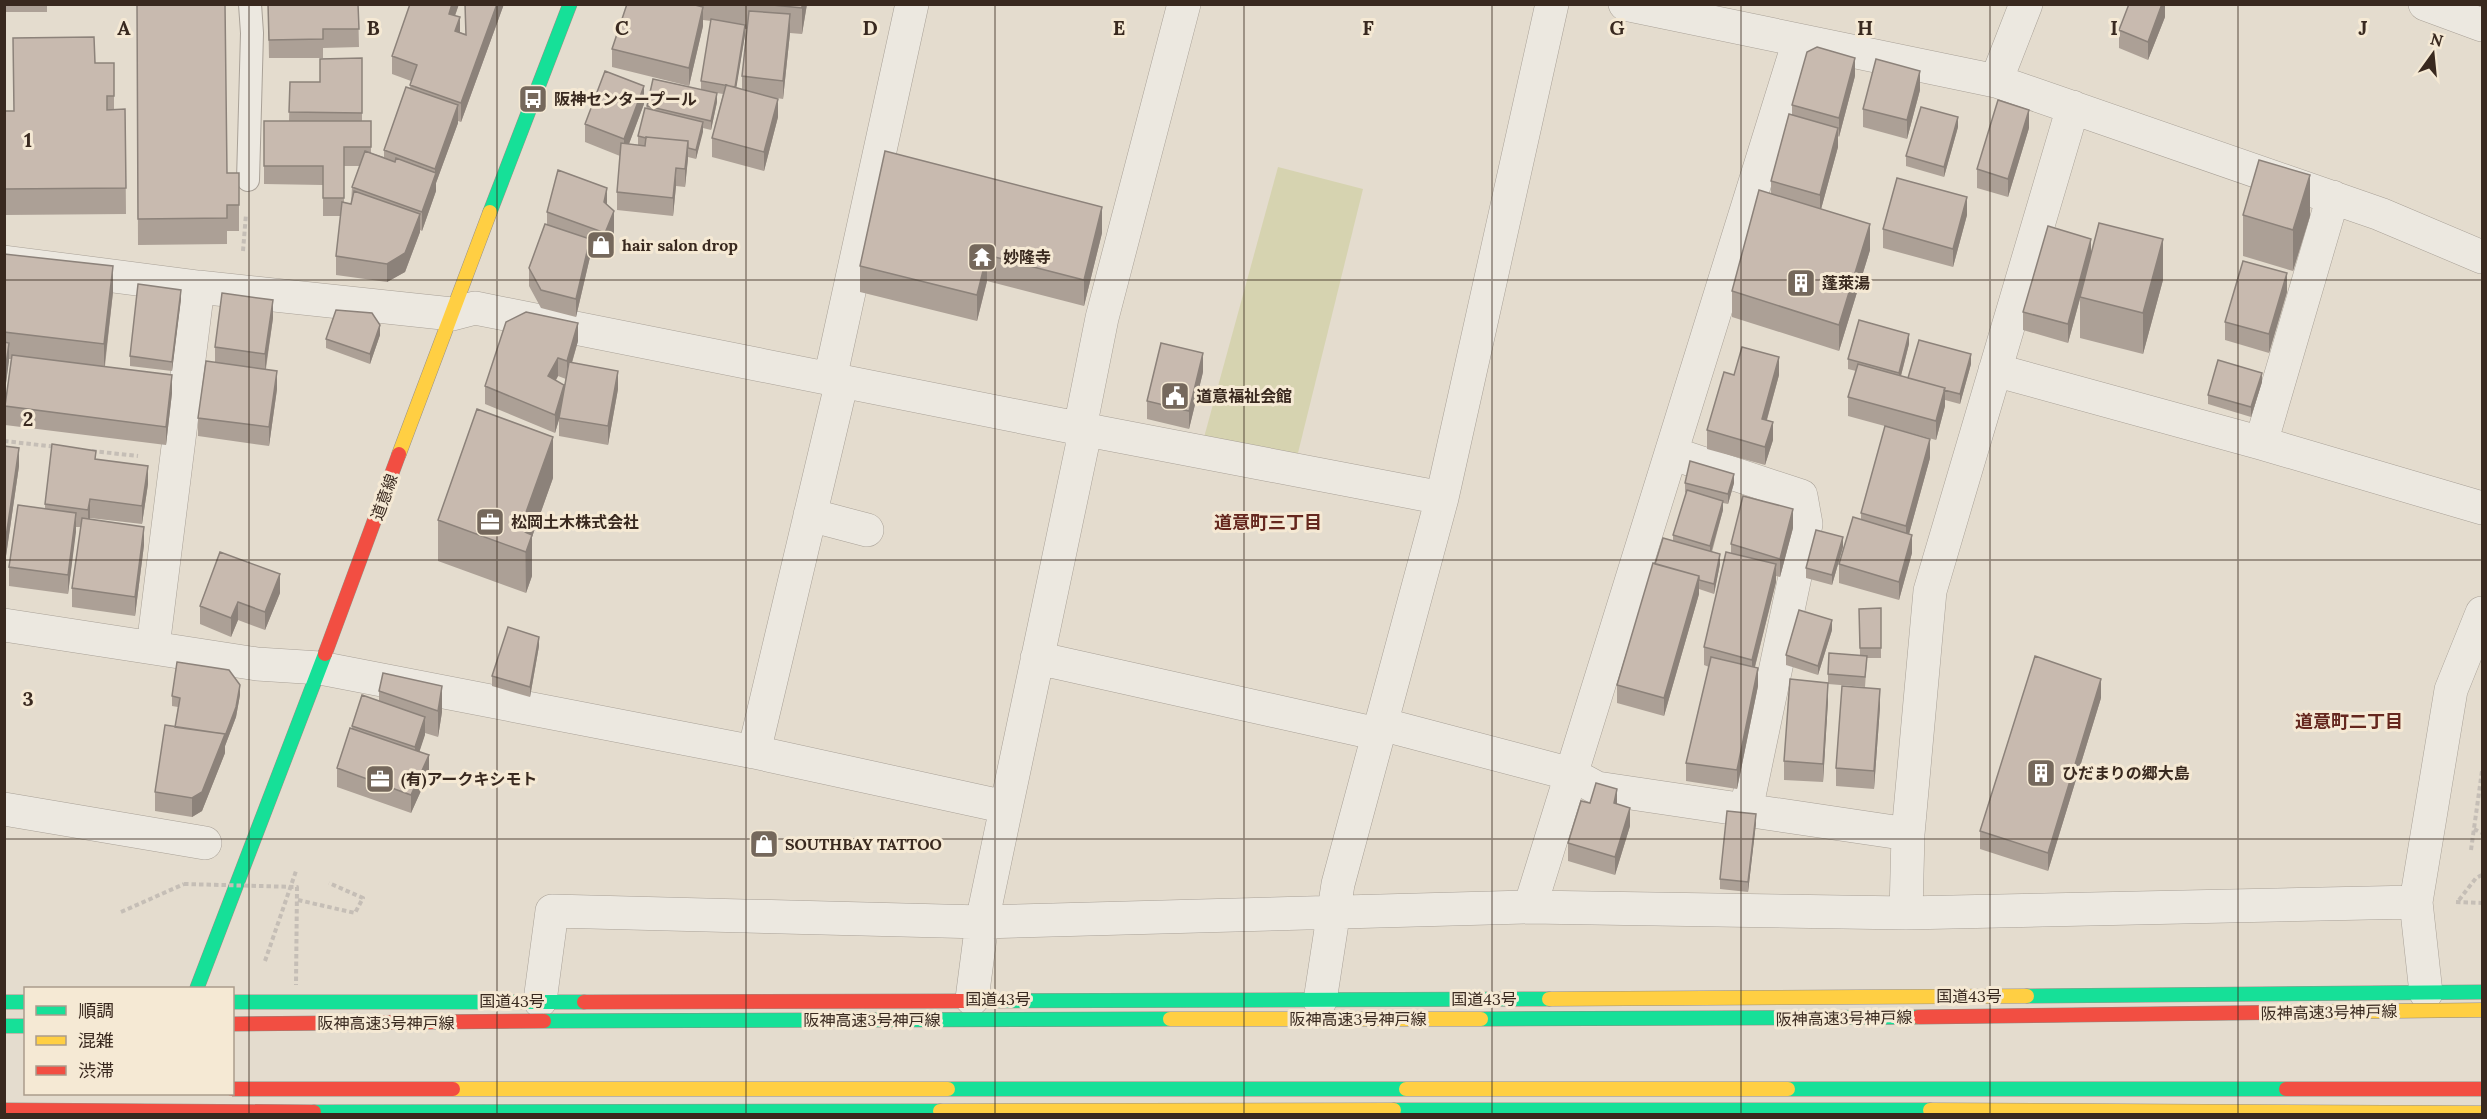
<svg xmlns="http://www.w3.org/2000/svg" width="2487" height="1119" viewBox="0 0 2487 1119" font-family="Lora,'Noto Sans JP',serif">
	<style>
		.green { fill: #d6d3b0 }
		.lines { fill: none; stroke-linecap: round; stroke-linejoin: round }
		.lane-casing { stroke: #a9a197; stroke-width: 24 }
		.street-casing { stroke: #a9a197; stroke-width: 34 }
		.fast-casing { stroke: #999186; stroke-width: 15 }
		.slow-casing { stroke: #999186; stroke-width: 15 }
		.jam-casing { stroke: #999186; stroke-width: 15 }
		.path { stroke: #c5beb6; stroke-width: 4; stroke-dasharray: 4.5 3; stroke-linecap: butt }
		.lane { stroke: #ece8e0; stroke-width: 22 }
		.street { stroke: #ece8e0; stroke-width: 33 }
		.fast { stroke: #16e098; stroke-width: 14 }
		.slow { stroke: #ffcf43; stroke-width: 14 }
		.jam { stroke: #f24e42; stroke-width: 14 }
		.fast-bridge-casing { stroke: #8f877e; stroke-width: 15; stroke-linecap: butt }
		.slow-bridge-casing { stroke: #8f877e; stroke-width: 15; stroke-linecap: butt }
		.jam-bridge-casing { stroke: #8f877e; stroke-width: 15; stroke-linecap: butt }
		.path-bridge { stroke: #c5beb6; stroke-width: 4; stroke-dasharray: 4.5 3; stroke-linecap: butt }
		.fast-bridge { stroke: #16e098; stroke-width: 14 }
		.slow-bridge { stroke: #ffcf43; stroke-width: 14 }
		.jam-bridge { stroke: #f24e42; stroke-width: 14 }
		.wall { fill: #aca096; fill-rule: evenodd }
		.shaded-wall { fill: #8c827a }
		.building { fill: #c8baaf; stroke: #8c827a; stroke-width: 1.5 }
		.grid { fill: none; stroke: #39291f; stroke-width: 1.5; stroke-opacity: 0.55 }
		.labels { text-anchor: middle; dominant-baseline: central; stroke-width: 6; stroke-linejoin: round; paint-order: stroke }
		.poi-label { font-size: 16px; font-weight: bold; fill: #39291f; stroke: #f5e9d4; text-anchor: start }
		.street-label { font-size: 16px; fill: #39291f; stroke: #f5e9d4 }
		.neighbourhood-label { font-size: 18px; font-weight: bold; fill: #65271e; stroke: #f5e9d4 }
		.grid-label { font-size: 20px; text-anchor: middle; font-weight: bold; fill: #39291f; stroke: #f5e9d4; stroke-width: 6; stroke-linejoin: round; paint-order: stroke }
	</style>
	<rect width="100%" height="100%" fill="#e4dcce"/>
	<path class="green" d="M1278 167 1363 189 1297 457 1203 441Z"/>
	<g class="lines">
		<g class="lane-casing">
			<path id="lane" d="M248 180 252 33 250 4"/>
		</g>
		<g class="street-casing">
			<path id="street" d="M1625 4 1996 81 2380 214 2482 257
				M2425 4 2482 25
				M1996 81 2026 4
				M4 262 198 287 452 314 475 308 1082 429 1442 498
				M1995 370 2261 443 2482 508
				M830 379 912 4
				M2261 443 2333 197
				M1671 453 1801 496 1806 524 1746 810
				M810 515 867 530
				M4 625 257 664 320 668 754 752 1006 807
				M153 647 198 287
				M1037 658 1378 734
				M1381 724 1571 774 1597 788 1908 834
				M754 752 842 381
				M4 809 205 843
				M1530 907 1799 41
				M1906 913 1908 834 1930 591 2073 107
				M2426 993 2416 902 2451 690 2482 613
				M972 999 982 922 1082 447V418L1102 318 1184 4
				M540 1001 552 911 982 922 1530 907 1906 913 2416 902
				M1320 1001 1338 884 1442 498 1552 4"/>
		</g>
		<g class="fast-casing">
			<path id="fast" d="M490 212 570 4
				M197 988 325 654
				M2027 996 2482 992
				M963 1001 1549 999
				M4 1002H26
				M232 1002H584
				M4 1026H26
				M1394 1110H1930
				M314 1112 940 1111"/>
		</g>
		<g class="slow-casing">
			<path id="slow" d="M399 454 490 212
				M1549 999 2027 996
				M1930 1110 2482 1113
				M940 1111 1394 1110"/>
		</g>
		<g class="jam-casing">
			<path id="jam" d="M325 654 399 454
				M584 1002 963 1001
				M4 1110 314 1112"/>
		</g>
		<path class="path" d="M243 251 246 214
			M4 441 57 447
			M92 451 138 456
			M2474 829 2482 833
			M2471 850 2482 771
			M298 900 355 913 363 898 329 883
			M2459 900 2476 878 2482 875
			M2456 902 2482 903
			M121 912 184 884
			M265 961 296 871"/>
		<use href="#lane" class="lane"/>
		<use href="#street" class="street"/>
		<use href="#fast" class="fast"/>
		<use href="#slow" class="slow"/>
		<use href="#jam" class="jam"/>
		<g class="fast-bridge-casing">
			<path id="fast-bridge" d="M1481 1019 1918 1017
				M544 1021 1170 1019
				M948 1089H1406
				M1788 1089H2286"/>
		</g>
		<g class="slow-bridge-casing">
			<path id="slow-bridge" d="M2304 1012 2482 1010
				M1170 1019H1481
				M453 1089H948
				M1406 1089H1788"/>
		</g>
		<g class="jam-bridge-casing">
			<path id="jam-bridge" d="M1918 1017 2304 1012
				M232 1024 544 1021
				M232 1089H453
				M2286 1089H2482"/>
		</g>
		<path class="path-bridge" d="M184 884 297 887 296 985"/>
		<use href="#fast-bridge" class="fast-bridge"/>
		<use href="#slow-bridge" class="slow-bridge"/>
		<use href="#jam-bridge" class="jam-bridge"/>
	</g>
	<path class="wall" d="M4 4H47V12H4Z
		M137 4 227 173H239V231H227V244L138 245Z
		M268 4H358L359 47 323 48V58H269Z
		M459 4 455 16 460 32 466 34 465 4H504L461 122 458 121V123L436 183V191L422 231 420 230V232L405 272 387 282 336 275V256L341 216H323V185L264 184V121H289L290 82H320L362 58V121H371V153L384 157V150L410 88 411 81 392 74V56ZM344 166H360L352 187 351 204 344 203Z
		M627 4H697V6L700 7V4H807L802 34 790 33 783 99 777 98 778 117 764 171 712 157V138L723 94 717 93V102L711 130 703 128 696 159 688 157 685 187 676 186 673 216 617 210V192L620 156 585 142V124L644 104 629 144 638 145V136L647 106 701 89V81L711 21 703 20V26L689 86 612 67V49ZM745 29H747L742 76V89L736 87 745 35Z
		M2165 4V17L2148 60 2119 48V30Z
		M95 63H114V110L125 109 126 214 4 215V111H14Z
		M1855 76 1839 137 1838 136V147L1821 209 1870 250 1839 351 1732 317V291L1771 193V181L1792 115V105Z
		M1920 90 1907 139 1863 127V109Z
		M1958 127 1944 177 1906 166V156Z
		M2029 128 2008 197 1977 188V169Z
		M607 205 614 237 605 259 590 253V257L576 317 541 308 529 286V268L547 225V212Z
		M1967 215 1953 267 1883 248V229Z
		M2243 215 2310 216 2293 271 2243 256Z
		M1102 233 1084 306 987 281 977 321 860 292V266Z
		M2091 253 2163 280 2143 354 2080 338V299L2068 343 2023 330V312Z
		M4 254 113 292 105 366 172 393 166 445 5 425V406L11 359H9L4 398Z
		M2287 292 2269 353 2225 340V322Z
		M181 299 172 371 130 366V356Z
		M273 318 266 369 277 389 269 446 198 436V418L215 362V347Z
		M380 335 370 364 326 348V339Z
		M578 341 572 363 618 389 608 445 559 436V419L555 433 485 404V386ZM558 376 566 379 564 390 556 380Z
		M1909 344 1901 376 1908 378 1971 364 1960 404 1945 400V406L1936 440 1848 416V397L1856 371 1848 369V359Z
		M1203 372 1189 429 1147 419V401Z
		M1734 375H1779L1767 420 1773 440 1765 465 1707 449V430Z
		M2262 382 2251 417 2208 404V395Z
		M4 446 19 466 6 556 4 555Z
		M1930 458 1909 534 1912 553 1899 600 1839 583V564L1861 520V513Z
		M96 459 148 484 142 524 90 518 89 519 144 545 135 616 72 607V588L81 527H76L68 594 9 586V567L45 509V504Z
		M553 478 532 537V576L526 593 438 561V520Z
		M1685 483H1734L1728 504 1723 503V510L1712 552 1720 564 1714 594 1699 589V594L1664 716 1617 703V685L1655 564 1673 541V535L1686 493 1685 492Z
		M1793 528 1780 577 1776 576V582L1755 667 1758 686 1737 789 1686 781V763L1709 667 1704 665V647L1731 553V544Z
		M1843 547 1832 585 1806 578V568Z
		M280 593 265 630 238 620 231 637 200 624V606Z
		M1881 608V658H1867L1865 687 1828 684V701L1823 782 1784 780V761L1828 683V674L1860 655 1859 609Z
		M1832 630 1818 675 1786 665V655Z
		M539 646 530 697 492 686V676Z
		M379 691 442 712 438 737 425 733 419 752 429 773 411 813 337 787V768L352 728V726L379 701Z
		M240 695 236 717 225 746V753L202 811 192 817 155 811V792L175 727 178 707 172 706V696Z
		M2101 698 2048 871 1980 849V831Z
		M1880 707 1874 789 1836 786V768Z
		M1590 803 1617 804 1630 826 1615 875 1568 861V843Z
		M1756 823 1748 892 1720 889V879Z"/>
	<path class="shaded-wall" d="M452 4H459L449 32V14Z
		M497 4H504L461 122V103Z
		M802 4H807L802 34Z
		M2162 4H2165V17L2148 60V42Z
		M703 7V26L689 86V68Z
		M790 14V33L783 99V81Z
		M460 17V36L455 31Z
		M745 25V35L735 96V87Z
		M1855 58V76L1839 137V118Z
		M1920 71V90L1907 139V120Z
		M644 86V104L624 157V139Z
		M717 93V102L711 130V121Z
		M778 99V117L764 171V152Z
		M458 105V123L436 183V191L422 231V212L435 177V169Z
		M2029 110V128L2008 197V179Z
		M1958 117V127L1944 177V167Z
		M703 122V132L696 159V150Z
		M1838 128V147L1820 213V195Z
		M688 141V159L685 187V169Z
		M676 168V186L673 216V198Z
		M2310 175V216L2293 271V230Z
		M607 188V214L604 202Z
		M1967 197V215L1953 267V249Z
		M1102 207V233L1084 306V280Z
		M614 211V237L605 259V233Z
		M420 214V232L405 272 387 282V264Z
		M1870 224V250L1839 351V325Z
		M590 239V257L576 317V299Z
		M2091 239V257L2068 343V324Z
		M2163 239V280L2143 354V313Z
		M987 255V281L977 321V295Z
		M113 266V292L104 370V344Z
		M2287 273V292L2269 353V334Z
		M181 290V299L172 371V362Z
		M273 300V318L265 372V354Z
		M578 323V341L567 379V361Z
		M380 325V335L370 364V354Z
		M1909 334V344L1899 383V373Z
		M9 343V361L4 398V379Z
		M1203 353V372L1189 429V411Z
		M1971 354V364L1960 404V394Z
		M1779 357V375L1762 437V419Z
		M558 358V376L548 394V376Z
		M277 371V389L269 446V427Z
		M618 371V389L608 445V426Z
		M2262 373V382L2251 417V407Z
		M172 375V393L166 445V427Z
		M564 385V403L555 433V415Z
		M1945 388V406L1936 440V421Z
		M1773 422V440L1765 465V447Z
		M553 437V478L532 537V576L526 593 525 515Z
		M1930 439V458L1906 545V526Z
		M19 448V466L6 556V537Z
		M148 466V484L142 524V506Z
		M1734 474V483L1728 504V494Z
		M90 499V518L88 528V510Z
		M1723 501V510L1710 556V546Z
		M1793 509V528L1780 577V559Z
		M76 513V532L68 594V575Z
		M144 527V545L135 616V597Z
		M1912 535V553L1899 600V582Z
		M1843 537V547L1832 585V575Z
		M1720 554V564L1714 594V584Z
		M1776 564V582L1752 678V660Z
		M280 574V593L265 630V612Z
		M1699 576V594L1664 716V698Z
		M238 602V620L231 637V618Z
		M1832 620V630L1818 675V666Z
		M539 637V646L530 697V687Z
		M1758 668V686L1737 789V770Z
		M2101 679V698L2048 871V853Z
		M1828 683V701L1823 782V764Z
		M240 685V695L236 717 225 746V753L202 811 192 817V798Z
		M442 686V712L438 737V711Z
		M1880 689V707L1874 789V771Z
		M425 717V735L415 765V747Z
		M429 755V773L411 813V795Z
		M1617 789V808L1614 803Z
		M1630 808V826L1615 875V857Z
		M1756 814V823L1748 892V882Z"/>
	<path class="building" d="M137 4H225L227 173H239V205H227V218L138 219Z
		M268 4H358L359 29H323V39L269 40Z
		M410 4H452L449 14 460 17 455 31 466 35 465 4H497L461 103 410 85 417 65 392 56Z
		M627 4H691L703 7 689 68 612 49Z
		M762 4H802V8Z
		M2129 4H2162L2148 42 2119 30Z
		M749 11 790 14 783 81 742 76Z
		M711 19 745 25 735 87 701 81Z
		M94 37 95 63H114V96H107V110L125 109 126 188 4 189V111H14L13 38Z
		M1817 47 1855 58 1839 118 1792 105 1807 52Z
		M362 58V113L289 112 290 82H320V59Z
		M1876 59 1920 71 1907 120 1863 109Z
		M605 71 644 86 624 139 585 124Z
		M653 79 717 93 711 121 647 106Z
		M726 85 778 99 764 152 712 138Z
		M406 87 458 105 435 169 384 150Z
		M1998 100 2029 110 2008 179 1977 169Z
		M1921 107 1958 117 1944 167 1906 156Z
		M645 108 703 122 696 150 688 148V141L646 137V138L638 136Z
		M1789 114 1838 128 1820 195 1771 181Z
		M264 121H371V147H344V198H323V166H264Z
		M646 137 688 141 685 169 676 168 673 198 617 192 621 143 645 146Z
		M365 151 395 162 396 158 436 173 422 212 352 187Z
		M885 151 1102 207 1084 280 987 255 977 295 860 266Z
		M2259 160 2310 175 2293 230 2243 215Z
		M558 170 607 188 604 202 614 211 605 233 547 212Z
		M1897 178 1967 197 1953 249 1883 229Z
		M1759 190 1870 224 1839 325 1732 291Z
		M354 191 420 214 405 253 387 264 336 256 342 202 351 204Z
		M2099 223 2163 239 2143 313 2080 297Z
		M545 224 590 239 576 299 541 290 529 268Z
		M2048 226 2091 239 2068 324 2023 312Z
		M4 254 113 266 104 344 4 332Z
		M2243 261 2287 273 2269 334 2225 322Z
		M138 284 181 290 172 362 130 356Z
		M222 293 273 300 265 354 215 347Z
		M336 310 372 313 380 325 370 354 326 339Z
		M526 312 578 323 567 361 558 358 548 376 564 385 555 415 485 386 506 322Z
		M1859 320 1909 334 1899 373 1848 359Z
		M1919 340 1971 354 1960 394 1944 390 1945 388 1908 378Z
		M4 342 9 343 4 379Z
		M1161 343 1203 353 1189 411 1147 401Z
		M1742 347 1779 357 1762 419 1773 422 1765 447 1707 430 1724 372 1734 375Z
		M12 355 172 375 166 427 5 406Z
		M2218 360 2262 373 2251 407 2208 395Z
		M206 361 277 371 269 427 198 418Z
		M569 362 618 371 608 426 559 418Z
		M1858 364 1945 388 1936 421 1848 397Z
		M477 409 553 437 525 515 531 517 525 532 532 535 526 552 438 520Z
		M1885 426 1930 439 1906 526 1861 513Z
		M52 444 96 451 95 459 148 466 142 506 90 499 88 510 45 504Z
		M4 446 19 448 6 537H4Z
		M1690 461 1734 474 1728 494 1685 483Z
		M1687 490 1723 501 1710 546 1673 535Z
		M1743 496 1793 509 1780 559 1731 544Z
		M18 505 76 513 68 575 9 567Z
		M1853 517 1912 535 1899 582 1839 564Z
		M82 518 144 527 135 597 72 588Z
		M1816 530 1843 537 1832 575 1806 568Z
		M1663 538 1720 554 1714 584 1699 580V576L1655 564Z
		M220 552 280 574 265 612 238 602 231 618 200 606Z
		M1726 552 1776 564 1752 660 1704 647Z
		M1653 563 1699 576 1664 698 1617 685Z
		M1881 608V648H1860L1859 609Z
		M1799 610 1832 620 1818 666 1786 655Z
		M508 627 539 637 530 687 492 676Z
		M1829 653 1867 656 1865 677 1828 674Z
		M2035 656 2101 679 2048 853 1980 831Z
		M1711 657 1758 668 1737 770 1686 763Z
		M177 662 229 670 240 685 236 707 225 736V734L175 727 180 698 172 696Z
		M383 673 442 686 438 711 379 691Z
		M1790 679 1828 683 1823 764 1784 761Z
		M1842 686 1880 689 1874 771 1836 768Z
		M362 695 425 717 415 747 352 726Z
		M165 725 225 734 202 792 192 798 155 792Z
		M350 728 429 755 411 795 337 768Z
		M1596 783 1617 789 1614 803 1630 808 1615 857 1568 843 1581 801 1590 803Z
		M1727 811 1756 814 1748 882 1720 879Z"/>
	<path class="grid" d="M249 4V1114M497 4V1114M746 4V1114M995 4V1114M1244 4V1114M1492 4V1114M1741 4V1114M1990 4V1114M2238 4V1114M4 280H2482M4 560H2482M4 839H2482"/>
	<defs>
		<g id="bus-square" transform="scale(1.5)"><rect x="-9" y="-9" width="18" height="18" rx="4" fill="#75685c" stroke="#f5e9d4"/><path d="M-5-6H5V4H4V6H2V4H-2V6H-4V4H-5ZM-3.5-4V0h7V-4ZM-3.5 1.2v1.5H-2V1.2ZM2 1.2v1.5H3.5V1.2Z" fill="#fff"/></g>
		<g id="shop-square" transform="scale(1.5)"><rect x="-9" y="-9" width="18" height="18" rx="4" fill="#75685c" stroke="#f5e9d4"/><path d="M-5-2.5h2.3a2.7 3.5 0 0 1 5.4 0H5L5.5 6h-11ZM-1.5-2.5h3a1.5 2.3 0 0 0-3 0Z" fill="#fff"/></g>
		<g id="temple-square" transform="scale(1.5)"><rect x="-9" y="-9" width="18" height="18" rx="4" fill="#75685c" stroke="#f5e9d4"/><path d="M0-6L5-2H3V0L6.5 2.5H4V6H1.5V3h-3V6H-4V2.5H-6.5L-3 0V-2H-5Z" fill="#fff"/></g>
		<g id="building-square" transform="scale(1.5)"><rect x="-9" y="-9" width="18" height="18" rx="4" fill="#75685c" stroke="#f5e9d4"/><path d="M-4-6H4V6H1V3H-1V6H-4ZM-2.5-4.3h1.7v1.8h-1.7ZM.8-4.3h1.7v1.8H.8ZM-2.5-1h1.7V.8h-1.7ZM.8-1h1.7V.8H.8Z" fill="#fff"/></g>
		<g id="civic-square" transform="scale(1.5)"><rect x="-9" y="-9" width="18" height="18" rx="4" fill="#75685c" stroke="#f5e9d4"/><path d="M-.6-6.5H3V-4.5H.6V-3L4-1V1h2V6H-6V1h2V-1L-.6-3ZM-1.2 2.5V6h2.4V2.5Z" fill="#fff"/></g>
		<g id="office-square" transform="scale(1.5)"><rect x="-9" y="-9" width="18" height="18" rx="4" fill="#75685c" stroke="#f5e9d4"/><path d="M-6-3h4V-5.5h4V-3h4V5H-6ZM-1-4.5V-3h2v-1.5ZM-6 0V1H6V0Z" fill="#fff"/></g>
	</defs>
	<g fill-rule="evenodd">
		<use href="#bus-square" x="533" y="99"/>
		<use href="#shop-square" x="601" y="245"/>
		<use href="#temple-square" x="982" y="257"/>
		<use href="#building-square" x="1801" y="283"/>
		<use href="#civic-square" x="1175" y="396"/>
		<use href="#office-square" x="490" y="522"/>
		<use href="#building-square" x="2041" y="773"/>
		<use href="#office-square" x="380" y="779"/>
		<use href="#shop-square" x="764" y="844"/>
	</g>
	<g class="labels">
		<g class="poi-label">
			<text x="554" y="99">阪神センタープール</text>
			<text x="622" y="245">hair salon drop</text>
			<text x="1003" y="257">妙隆寺</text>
			<text x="1822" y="283">蓬萊湯</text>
			<text x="1196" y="396">道意福祉会館</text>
			<text x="511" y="522">松岡土木株式会社</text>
			<text x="2062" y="773">ひだまりの郷大島</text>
			<text x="401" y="779">(有)アークキシモト</text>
			<text x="785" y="844">SOUTHBAY TATTOO</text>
		</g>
		<g class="street-label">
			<text transform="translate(384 497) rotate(-70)">道意線</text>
			<text x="1969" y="996">国道43号</text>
			<text x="998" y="999">国道43号</text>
			<text x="1484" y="999">国道43号</text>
			<text x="512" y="1001">国道43号</text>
			<text transform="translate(2329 1012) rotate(-1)">阪神高速3号神戸線</text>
			<text transform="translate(1844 1018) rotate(-1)">阪神高速3号神戸線</text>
			<text x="1358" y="1019">阪神高速3号神戸線</text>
			<text x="872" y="1020">阪神高速3号神戸線</text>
			<text x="386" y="1023">阪神高速3号神戸線</text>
		</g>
		<g class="neighbourhood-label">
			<text x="1268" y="522">道意町三丁目</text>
			<text x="2349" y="721">道意町二丁目</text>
		</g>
	</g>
	<g class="grid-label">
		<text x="124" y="35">A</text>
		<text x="373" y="35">B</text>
		<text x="622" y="35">C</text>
		<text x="870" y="35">D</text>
		<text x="1119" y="35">E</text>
		<text x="1368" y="35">F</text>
		<text x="1617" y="35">G</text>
		<text x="1865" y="35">H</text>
		<text x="2114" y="35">I</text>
		<text x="2363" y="35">J</text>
		<text x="28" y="147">1</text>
		<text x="28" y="426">2</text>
		<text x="28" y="706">3</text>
	</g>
	<rect width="2487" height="1119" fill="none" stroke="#39291f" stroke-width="12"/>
	<rect x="24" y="987" width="210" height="108" fill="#f5e9d4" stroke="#aa9c8c" stroke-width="1.5"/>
	<rect x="36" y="1006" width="30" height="9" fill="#16e098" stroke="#aa9c8c" stroke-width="1.5"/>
	<text x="78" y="1017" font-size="18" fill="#39291f">順調</text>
	<rect x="36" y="1036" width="30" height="9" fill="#ffcf43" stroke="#aa9c8c" stroke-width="1.5"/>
	<text x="78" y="1047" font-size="18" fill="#39291f">混雑</text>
	<rect x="36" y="1066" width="30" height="9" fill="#f24e42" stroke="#aa9c8c" stroke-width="1.5"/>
	<text x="78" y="1077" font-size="18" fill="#39291f">渋滞</text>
	<g transform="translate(2433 54) rotate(15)" stroke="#f5e9d4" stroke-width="4.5" paint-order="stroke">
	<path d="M0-4.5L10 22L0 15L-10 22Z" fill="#39291f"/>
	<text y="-9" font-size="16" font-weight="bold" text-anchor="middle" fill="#39291f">N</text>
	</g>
</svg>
